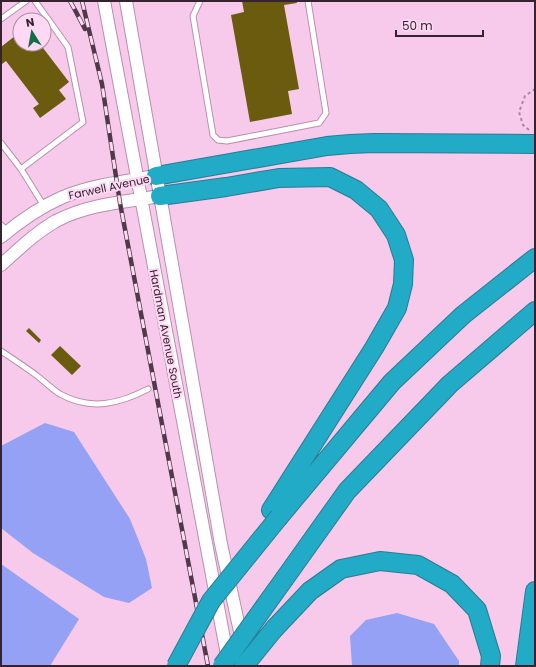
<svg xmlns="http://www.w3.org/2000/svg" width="536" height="667" viewBox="0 0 536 667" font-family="Poppins,sans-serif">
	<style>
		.water { fill: #94a1f4 }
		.building { fill: #6b5b0e }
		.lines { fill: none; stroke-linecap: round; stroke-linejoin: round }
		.service-casing { stroke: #ba8fae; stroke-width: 7 }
		.tertiary-casing { stroke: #ba8fae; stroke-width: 14 }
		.motorway-casing { stroke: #297c92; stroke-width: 20 }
		.path { stroke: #a8869f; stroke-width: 2; stroke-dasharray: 3 3; stroke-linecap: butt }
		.service { stroke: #fff; stroke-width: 5 }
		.tertiary { stroke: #fff; stroke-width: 12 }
		.motorway { stroke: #22abc7; stroke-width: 18 }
		.rail-casing { stroke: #4e3a48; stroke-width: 4.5 }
		.rail { stroke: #ffd9f4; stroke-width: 3; stroke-dasharray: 9; stroke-linecap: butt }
		.motorway-bridge-casing { stroke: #297c92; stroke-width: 20; stroke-linecap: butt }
		.motorway-bridge { stroke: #22abc7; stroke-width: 18 }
		.labels { text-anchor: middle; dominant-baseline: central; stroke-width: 4; stroke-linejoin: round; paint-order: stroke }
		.street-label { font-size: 11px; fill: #352430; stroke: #ffd9f4 }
	</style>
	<rect width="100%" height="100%" fill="#f7c9ea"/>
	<path class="water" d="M45 423 74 432 130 519 146 559 152 588 129 603 104 597 33 553 1 528V446Z
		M1 564 79 619 50 666H1Z
		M397 613 434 624 459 661V666H352L350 636 366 620Z"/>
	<path class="building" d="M242 1H296L297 3 284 5 299 89 288 91 292 114 250 122 231 15 244 12Z
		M20 32V44H40L69 82 59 90 66 99 40 118 33 108 39 104 6 61 2 64 1 62V47Z
		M29 328 41 340 39 343 26 331Z
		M60 346 81 366 72 375 51 355Z"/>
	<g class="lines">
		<g class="service-casing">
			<path id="service" d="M35 1 68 47 83 122 21 169 44 206
				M200 1 193 16 213 135 218 140 227 141 319 123 326 113 308 1
				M1 19 26 1
				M1 143 21 169
				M1 225 8 231
				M1 351C13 359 25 367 36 375 44 381 52 389 60 394 91 411 119 404 148 389"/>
		</g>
		<g class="tertiary-casing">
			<path id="tertiary" d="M104 1 228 660
				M126 1 221 544 242 641
				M1 237C20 221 40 207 63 197 92 185 126 181 156 176
				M1 265C19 249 35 233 56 221 88 204 125 202 160 196"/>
		</g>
		<g class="motorway-casing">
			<path id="motorway" d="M156 176 327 146 350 144 374 143 535 144
				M160 196 226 187 279 178 330 177 356 190 379 209 396 235 404 260 403 284 397 308 374 348 271 510
				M279 517 392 382 463 315 535 258
				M285 578 347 491 450 384 535 311
				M274 629 310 591 341 569 380 561 418 565 452 584 477 610 491 656 490 666
				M525 666 535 591"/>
		</g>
		<path class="path" d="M529 130 523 125 519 112 525 96 535 89"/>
		<use href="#service" class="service"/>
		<use href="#tertiary" class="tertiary"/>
		<use href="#motorway" class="motorway"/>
		<g class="rail-casing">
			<path id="rail" d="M70 1 75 10 85 29
				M82 1 102 84 120 203 208 666"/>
		</g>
		<use href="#rail" class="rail"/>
		<g class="motorway-bridge-casing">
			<path id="motorway-bridge" d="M176 666 211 601 279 517
				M222 666 285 578
				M244 666 274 629"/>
		</g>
		<use href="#motorway-bridge" class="motorway-bridge"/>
	</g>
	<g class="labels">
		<g class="street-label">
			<text transform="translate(109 187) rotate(-12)">Farwell Avenue</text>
			<text transform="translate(166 334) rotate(79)">Hardman Avenue South</text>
		</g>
	</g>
	<rect width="536" height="667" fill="none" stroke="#352430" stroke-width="4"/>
	<g transform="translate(32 32) rotate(349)"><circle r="19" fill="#ffd9f4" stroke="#ae91a6"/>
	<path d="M0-3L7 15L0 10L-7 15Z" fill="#136e43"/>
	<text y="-6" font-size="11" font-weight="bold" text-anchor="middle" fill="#352430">N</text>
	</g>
	<path d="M396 30v6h87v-6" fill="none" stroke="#352430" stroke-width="2"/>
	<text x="402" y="30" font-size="12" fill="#352430" stroke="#ffd9f4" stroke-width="3" paint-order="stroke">50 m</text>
</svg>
